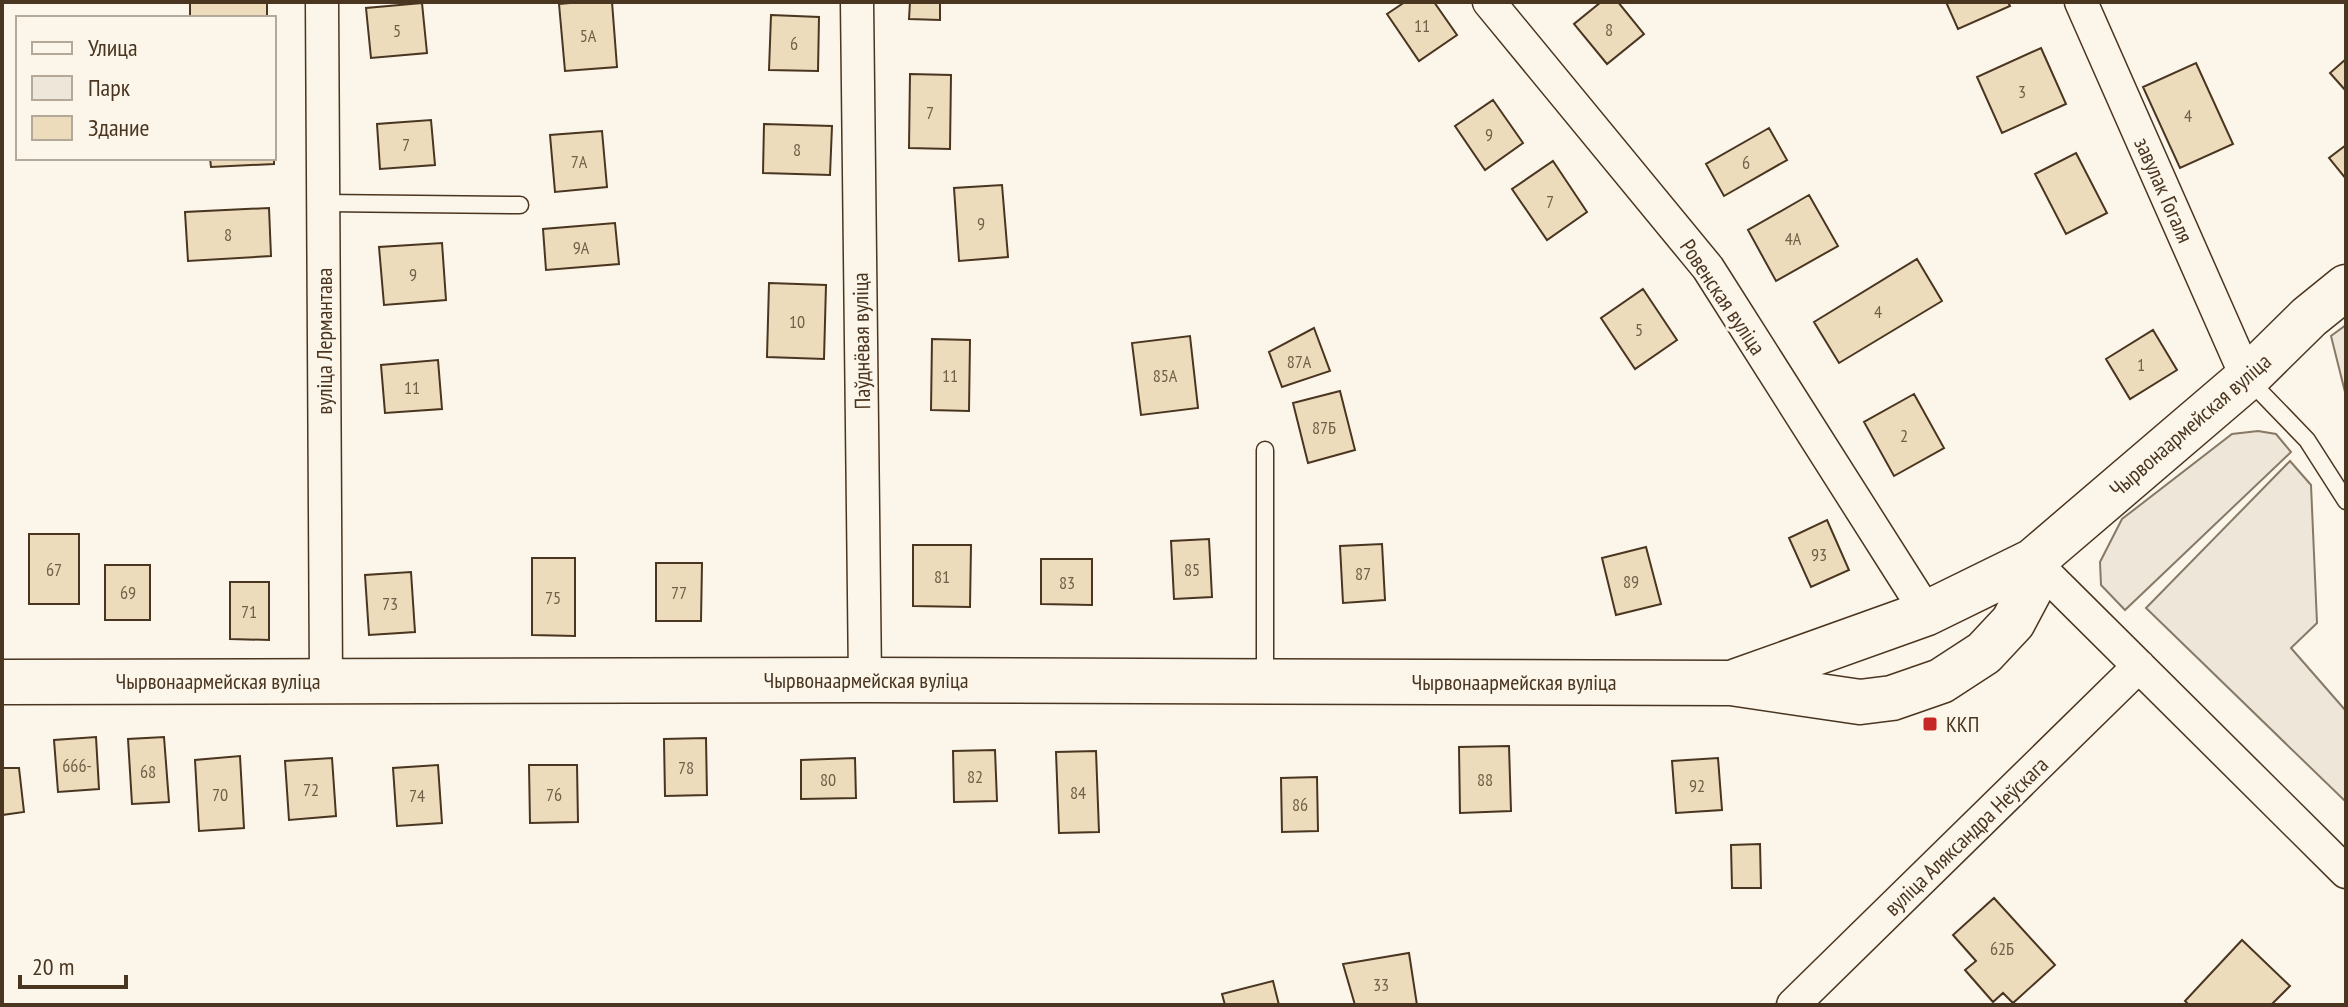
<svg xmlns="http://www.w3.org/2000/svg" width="2348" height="1007" viewBox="0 0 2348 1007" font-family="'PT Sans Narrow',sans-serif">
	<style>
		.green { fill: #ede6d9; stroke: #887966; stroke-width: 2 }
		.building { fill: #ecdcbc; stroke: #4a3520; stroke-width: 2 }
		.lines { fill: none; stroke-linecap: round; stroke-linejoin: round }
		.lane-casing { stroke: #4a3520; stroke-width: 19 }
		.street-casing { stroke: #4a3520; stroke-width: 35 }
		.secondary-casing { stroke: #4a3520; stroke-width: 47 }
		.lane { stroke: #fbf6e9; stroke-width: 16 }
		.street { stroke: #fbf6e9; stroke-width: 32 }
		.secondary { stroke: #fbf6e9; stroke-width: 44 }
		.poi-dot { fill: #c62828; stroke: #fbf6e9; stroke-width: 3 }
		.labels { text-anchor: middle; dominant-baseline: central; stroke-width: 6; stroke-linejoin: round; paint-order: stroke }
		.number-label { font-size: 18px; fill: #725f47 }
		.street-label { font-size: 22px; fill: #4a3520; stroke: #fbf6e9 }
		.poi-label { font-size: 22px; fill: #4a3520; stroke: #fbf6e9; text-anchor: start }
	</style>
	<rect width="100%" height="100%" fill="#fbf6e9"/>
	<path class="green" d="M2346 325V396L2331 336Z
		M2258 431 2276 434 2291 452 2125 610 2101 585 2100 562 2122 519 2232 434Z
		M2290 461 2311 485 2317 623 2291 648 2346 711V802L2146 608Z"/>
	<path class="building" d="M190 2H267V18H190Z
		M581 2H612L617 67 565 71 559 4Z
		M910 2H940V20L909 19Z
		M1405 2H1434L1457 35 1419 61 1387 14Z
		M1601 2H1618L1644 34 1607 64 1574 24Z
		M1946 2H2008L2010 6 1958 29Z
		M422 3 427 53 371 58 366 8Z
		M771 15 819 17 818 71 769 70Z
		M2041 48 2066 104 2002 133 1977 77Z
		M2346 59V91L2330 73Z
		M2196 63 2233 144 2180 168 2143 87Z
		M910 74 951 75 950 149 909 148Z
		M1493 100 1523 143 1485 170 1455 126Z
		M431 120 435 165 380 169 377 124Z
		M764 124 832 126 830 175 763 173Z
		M1769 128 1787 160 1724 196 1706 164Z
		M602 131 607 187 555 192 550 135Z
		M2346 145V179L2329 158Z
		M2076 153 2107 213 2066 234 2035 174Z
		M210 158H274V164L211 167Z
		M1553 161 1587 212 1547 240 1512 189Z
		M1002 185 1008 257 959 261 954 188Z
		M1809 195 1838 246 1776 281 1748 230Z
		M269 208 271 256 188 261 185 212Z
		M615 223 619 264 546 270 543 229Z
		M442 243 446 300 384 305 379 247Z
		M1917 259 1942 301 1839 363 1814 322Z
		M769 283 826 285 824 359 767 357Z
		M1643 289 1677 340 1635 369 1601 318Z
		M1314 328 1330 371 1282 387 1269 352Z
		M2153 330 2177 370 2130 399 2106 359Z
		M1190 336 1198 408 1141 415 1132 343Z
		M932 339 970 340 969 411 931 410Z
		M438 360 442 409 385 413 381 365Z
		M1340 391 1355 450 1308 463 1293 403Z
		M1914 394 1944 448 1894 476 1864 422Z
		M1827 520 1849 570 1811 587 1789 538Z
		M29 534H79V604H29Z
		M1209 539 1212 597 1174 599 1171 541Z
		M1382 544 1385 600 1343 603 1340 546Z
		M913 545H971L970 607 913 606Z
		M1646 547 1661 604 1616 615 1602 558Z
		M532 558H575V636L532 635Z
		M1041 559H1092V605L1041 604Z
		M656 563H702L701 621H656Z
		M105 565H150V620H105Z
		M411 572 415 632 369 635 365 575Z
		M230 582H269V640L230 639Z
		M96 737 99 789 58 792 54 740Z
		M164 737 169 802 132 804 128 739Z
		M706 738 707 795 665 796 664 739Z
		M1509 746 1511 811 1460 813 1459 747Z
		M995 750 997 801 954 802 953 751Z
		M1096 751 1099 832 1059 833 1056 752Z
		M240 756 244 828 199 831 195 760Z
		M332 758 336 816 289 820 285 761Z
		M855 758 856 798 801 799V760Z
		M1718 758 1722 810 1676 813 1672 761Z
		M438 765 442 823 397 826 393 768Z
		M529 765H577L578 822 530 823Z
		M2 768H19L24 812 2 815Z
		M1317 777 1318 831 1282 832 1281 778Z
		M1760 844 1761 888H1732L1731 845Z
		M1994 898 2055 965 2013 1003 2003 993 1993 1002 1965 970 1976 961 1953 935Z
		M2242 940 2290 986 2271 1005H2189L2185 1001Z
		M1409 953 1417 1005H1355L1343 964Z
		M1273 981 1279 1005H1225L1222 994Z"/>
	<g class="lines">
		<g class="lane-casing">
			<path id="lane" d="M324 203 520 205
				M2248 379 2307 440 2346 501
				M1265 450V680"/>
		</g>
		<g class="street-casing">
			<path id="street" d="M322 2 326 681
				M857 2 865 680
				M1489 2 1708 268 1927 613
				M2081 2 2247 378
				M2033 561 2346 872
				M1793 1005 2139 666"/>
		</g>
		<g class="secondary-casing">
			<path id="secondary" d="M1737 681 1927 613 2033 561 2247 378 2309 317 2346 287
				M2 682 865 680 1731 683 1860 702 1892 698 1941 681 1984 653 2013 622 2030 590 2033 561"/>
		</g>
		<use href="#lane" class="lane"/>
		<use href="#street" class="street"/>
		<use href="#secondary" class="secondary"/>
	</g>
	<rect class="poi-dot" x="1922" y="716" width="16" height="16" rx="4"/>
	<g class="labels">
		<g class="number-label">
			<text x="1422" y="25">11</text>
			<text x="1609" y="29">8</text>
			<text x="397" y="30">5</text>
			<text x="588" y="35">5А</text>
			<text x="794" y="43">6</text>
			<text x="2022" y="91">3</text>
			<text x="930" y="112">7</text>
			<text x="2188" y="115">4</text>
			<text x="1489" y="134">9</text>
			<text x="406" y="144">7</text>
			<text x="797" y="149">8</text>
			<text x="579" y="161">7А</text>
			<text x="1746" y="162">6</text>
			<text x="1550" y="201">7</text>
			<text x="981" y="223">9</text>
			<text x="228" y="234">8</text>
			<text x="1793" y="238">4А</text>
			<text x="581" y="247">9А</text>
			<text x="413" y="274">9</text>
			<text x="1878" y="311">4</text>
			<text x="797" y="321">10</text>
			<text x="1639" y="329">5</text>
			<text x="1299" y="361">87А</text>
			<text x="2141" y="364">1</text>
			<text x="950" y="375">11</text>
			<text x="1165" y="375">85А</text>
			<text x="412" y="387">11</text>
			<text x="1324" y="427">87Б</text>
			<text x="1904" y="435">2</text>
			<text x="1819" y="554">93</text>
			<text x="54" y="569">67</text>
			<text x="1192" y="569">85</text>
			<text x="1363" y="573">87</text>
			<text x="942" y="576">81</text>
			<text x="1631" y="581">89</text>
			<text x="1067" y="582">83</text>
			<text x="128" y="592">69</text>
			<text x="679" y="592">77</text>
			<text x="553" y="597">75</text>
			<text x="390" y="603">73</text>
			<text x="249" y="611">71</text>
			<text x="77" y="765">666-</text>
			<text x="686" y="767">78</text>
			<text x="148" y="771">68</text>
			<text x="975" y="776">82</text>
			<text x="828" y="779">80</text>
			<text x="1485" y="779">88</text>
			<text x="1697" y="785">92</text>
			<text x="311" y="789">72</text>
			<text x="1078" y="792">84</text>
			<text x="220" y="794">70</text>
			<text x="554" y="794">76</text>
			<text x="417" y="795">74</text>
			<text x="1300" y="804">86</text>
			<text x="2002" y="948">62Б</text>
			<text x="1381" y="984">33</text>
		</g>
		<g class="street-label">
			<text transform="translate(2164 190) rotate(66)">завулак Гогаля</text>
			<text transform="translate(1723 297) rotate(56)">Ровенская вуліца</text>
			<text transform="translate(324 341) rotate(-90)">вуліца Лермантава</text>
			<text transform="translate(861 341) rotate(-91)">Паўднёвая вуліца</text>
			<text transform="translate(2190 425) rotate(-41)">Чырвонаармейская вуліца</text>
			<text x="866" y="680">Чырвонаармейская вуліца</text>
			<text x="218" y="681">Чырвонаармейская вуліца</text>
			<text x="1514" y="682">Чырвонаармейская вуліца</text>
			<text transform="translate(1966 836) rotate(-44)">вуліца Аляксандра Неўскага</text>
		</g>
		<g class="poi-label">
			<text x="1946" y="724">ККП</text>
		</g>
	</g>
	<rect width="2348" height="1007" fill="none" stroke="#4a3520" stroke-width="8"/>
	<rect x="16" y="16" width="260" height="144" fill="#fbf6e9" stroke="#b4a999" stroke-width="2"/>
	<rect x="32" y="42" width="40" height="12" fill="#fbf6e9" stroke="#b4a999" stroke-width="2"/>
	<text x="88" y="56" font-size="24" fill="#4a3520">Улица</text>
	<rect x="32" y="76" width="40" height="24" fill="#ede6d9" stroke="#b4a999" stroke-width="2"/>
	<text x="88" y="96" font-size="24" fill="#4a3520">Парк</text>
	<rect x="32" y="116" width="40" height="24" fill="#ecdcbc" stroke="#b4a999" stroke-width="2"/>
	<text x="88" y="136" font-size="24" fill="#4a3520">Здание</text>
	<path d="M20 975v12h106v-12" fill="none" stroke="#4a3520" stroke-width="4"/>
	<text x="32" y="975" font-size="24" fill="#4a3520" stroke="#fbf6e9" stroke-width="6" paint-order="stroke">20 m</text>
</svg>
